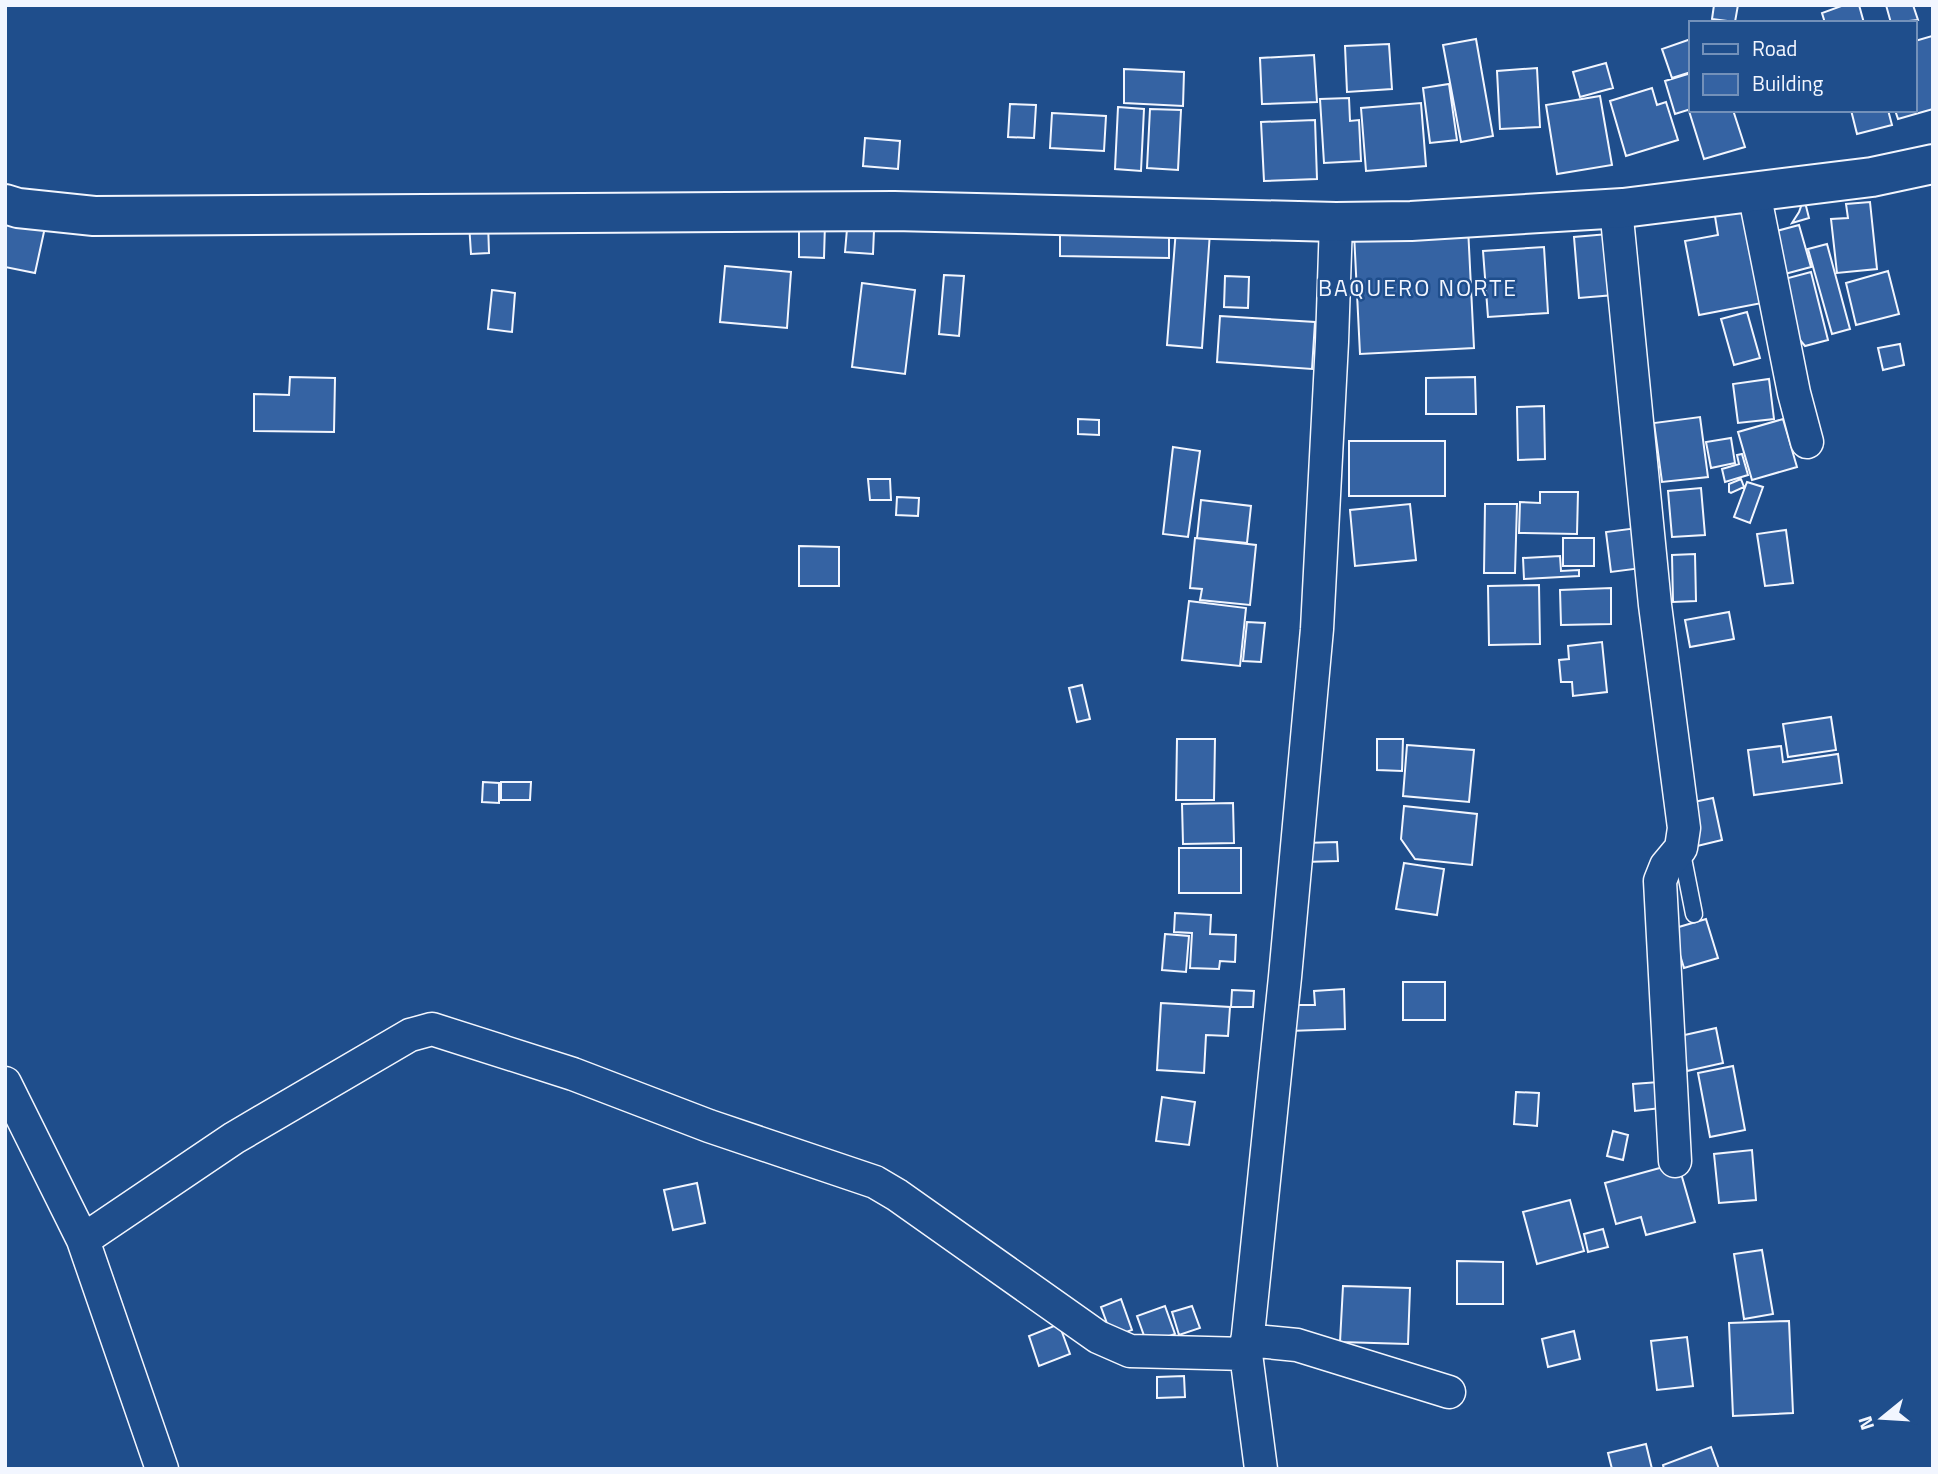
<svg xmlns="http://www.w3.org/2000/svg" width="1938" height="1474" viewBox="0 0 1938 1474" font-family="'Titillium Web',sans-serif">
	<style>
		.building { fill: #3563a3; stroke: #f2f6ff; stroke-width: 2 }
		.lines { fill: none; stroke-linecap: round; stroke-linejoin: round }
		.service-casing { stroke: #f2f6ff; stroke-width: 19 }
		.minor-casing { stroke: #f2f6ff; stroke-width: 35 }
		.tertiary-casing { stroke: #f2f6ff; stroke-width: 42 }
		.service { stroke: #1f4e8c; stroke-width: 16 }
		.minor { stroke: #1f4e8c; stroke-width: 32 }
		.tertiary { stroke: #1f4e8c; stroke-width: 38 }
		.labels { text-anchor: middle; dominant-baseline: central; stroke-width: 5; stroke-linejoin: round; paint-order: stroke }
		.quarter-label { font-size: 23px; letter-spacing: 2px; fill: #f2f6ff; stroke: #1f4e8c }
	</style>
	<rect width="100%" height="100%" fill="#1f4e8c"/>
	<path class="building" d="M1714 5H1738L1735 22 1712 19Z
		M1844 5H1859L1864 23H1825L1822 13Z
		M1886 5H1913L1918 20 1891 23Z
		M1932 36 1933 109 1898 119 1895 110H1915V41Z
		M1476 39 1493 136 1461 142 1443 45Z
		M1691 39V72L1672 78 1662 49Z
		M1389 44 1392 89 1347 92 1345 46Z
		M1314 55 1317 102 1262 104 1260 58Z
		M1606 63 1613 88 1580 97 1573 72Z
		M1537 68 1540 127 1500 129 1497 71Z
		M1124 69 1184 72 1183 106 1124 103Z
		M1691 73V109L1675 114 1665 81Z
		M1449 84 1457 140 1430 143 1423 88Z
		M1652 88 1657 105 1666 102 1678 140 1626 156 1610 101Z
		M1600 96 1612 165 1557 174 1546 105Z
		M1349 98 1350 121 1359 120 1361 161 1324 163 1320 99Z
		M1421 103 1426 166 1366 171 1361 108Z
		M1010 104 1036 105 1034 138 1008 137Z
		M1118 107 1144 109 1141 171 1115 169Z
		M1150 109 1181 110 1178 170 1147 168Z
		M1693 110H1733L1745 147 1704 159 1689 111Z
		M1851 110H1888L1892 125 1857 134Z
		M1052 113 1106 116 1104 151 1050 148Z
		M1315 120 1317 179 1264 181 1261 122Z
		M865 138 900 141 898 169 863 166Z
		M1804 198 1809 218 1792 223 1799 212Z
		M1870 202 1877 269 1837 273 1831 219 1848 218 1846 204Z
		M1742 205 1762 303 1699 315 1685 241 1718 235 1714 210Z
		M5 209 47 218 35 273 5 267Z
		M488 222 489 253 471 254 469 223Z
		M799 222 825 223 824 258 799 257Z
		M1060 222 1169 224V258L1060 256Z
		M1799 225 1811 267 1781 275 1769 233Z
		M1468 227 1474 348 1360 354 1354 233Z
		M847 229 874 230 873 254 845 252Z
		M1176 229 1210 232 1202 348 1167 345Z
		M1608 234 1614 295 1579 298 1574 237Z
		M1827 244 1850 329 1832 334 1808 249Z
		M1544 247 1548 313 1488 317 1483 251Z
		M725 266 791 272 787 328 720 322Z
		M1888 271 1899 314 1856 325 1846 283Z
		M1811 272 1828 340 1805 346 1789 327 1777 281Z
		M944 275 964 276 959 336 939 334Z
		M1225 276 1249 277 1248 308 1224 307Z
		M862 283 915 290 905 374 852 367Z
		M492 290 515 293 512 332 488 329Z
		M1747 312 1760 358 1734 365 1721 319Z
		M1220 316 1315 322 1312 369 1217 362Z
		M1900 344 1904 365 1883 370 1878 348Z
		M290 377 335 378 334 432 254 431V394L289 395Z
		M1475 377 1476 414H1426V378Z
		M1769 379 1774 419 1738 423 1733 384Z
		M1544 406 1545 459 1518 460 1517 407Z
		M1700 417 1708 477 1662 482 1654 423Z
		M1078 419 1099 420V435L1078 434Z
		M1783 419 1797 467 1752 480 1738 432Z
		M1731 438 1735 463 1711 468 1706 442Z
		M1349 441H1445V496H1349Z
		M1173 447 1200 451 1188 537 1163 534Z
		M1742 454 1748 475 1725 482 1722 469 1739 464 1737 455Z
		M868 479H890L891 500H870Z
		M1741 479 1744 487 1731 493 1729 492V484Z
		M1747 482 1763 487 1750 523 1734 517Z
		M1701 488 1705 535 1672 537 1668 491Z
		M1540 492H1578L1577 534 1519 533 1520 502 1540 503Z
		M897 497 919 498 918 516 896 515Z
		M1201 500 1251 506 1247 543 1197 538Z
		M1410 504 1416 560 1355 566 1350 510Z
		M1485 504H1517L1515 573H1484Z
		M1637 528 1642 568 1611 572 1606 532Z
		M1786 530 1793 583 1765 586 1757 534Z
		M1195 538 1256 545 1250 605 1200 600 1202 589 1190 588Z
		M1563 538H1594V566H1563Z
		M799 546 839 547V586H799Z
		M1695 554 1696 601 1673 602 1672 555Z
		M1560 556 1561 571 1579 570V576L1524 579 1523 558Z
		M1539 585 1540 644 1489 645 1488 586Z
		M1611 588V624L1561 625 1560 590Z
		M1189 601 1246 608 1240 666 1182 660Z
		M1729 612 1734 639 1690 647 1685 620Z
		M1247 622 1265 623 1261 662 1243 661Z
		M1602 642 1607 692 1573 696 1572 682H1561L1559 660 1569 659 1568 646Z
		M1082 685 1090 719 1077 722 1069 688Z
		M1831 717 1836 750 1788 757 1783 724Z
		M1177 739H1215L1214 800H1176Z
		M1377 739H1403L1402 771 1377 770Z
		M1407 745 1474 750 1469 802 1403 796Z
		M1781 746 1783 762 1838 754 1842 783 1754 795 1748 750Z
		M483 782 499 783V803L482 802Z
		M501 782H531L530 800H501Z
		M1713 798 1722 840 1693 847 1684 804Z
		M1233 803 1234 843 1183 844 1182 804Z
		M1404 806 1477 814 1472 865 1415 859 1401 839Z
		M1337 842 1338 861 1305 862 1304 843Z
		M1179 848H1241V893H1179Z
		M1404 863 1444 869 1437 915 1396 909Z
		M1175 913 1211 915 1210 934 1236 935 1235 962 1220 961 1219 969 1190 968 1192 933 1174 932Z
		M1706 919 1718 958 1684 968 1672 929Z
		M1165 934 1189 936 1186 972 1162 970Z
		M1403 982H1445V1020H1403Z
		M1344 989 1345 1029 1289 1031 1288 1005H1315L1314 991Z
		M1232 990 1254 991 1253 1007H1231Z
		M1161 1003 1230 1007 1228 1036 1206 1035 1204 1073 1157 1070Z
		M1716 1028 1723 1063 1687 1071 1680 1036Z
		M1733 1066 1745 1130 1710 1137 1698 1073Z
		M1659 1082 1661 1108 1635 1111 1633 1084Z
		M1516 1092 1539 1093 1537 1126 1514 1124Z
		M1162 1097 1195 1102 1189 1145 1156 1141Z
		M1613 1131 1628 1135 1623 1160 1607 1156Z
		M1752 1150 1756 1200 1719 1203 1714 1154Z
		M1678 1163 1695 1222 1646 1235 1641 1217 1616 1224 1605 1183Z
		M697 1183 705 1223 673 1230 664 1190Z
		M1570 1200 1584 1251 1537 1264 1523 1212Z
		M1603 1229 1608 1247 1588 1252 1584 1234Z
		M1762 1250 1773 1314 1744 1319 1734 1254Z
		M1457 1261 1503 1262V1304H1457Z
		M1343 1286 1410 1288 1408 1344 1340 1342Z
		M1121 1299 1132 1330 1112 1337 1101 1307Z
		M1165 1306 1175 1334 1147 1344 1137 1316Z
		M1192 1306 1200 1328 1179 1335 1172 1312Z
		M1789 1321 1793 1413 1733 1416 1729 1323Z
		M1059 1324 1070 1354 1039 1366 1029 1336Z
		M1574 1331 1580 1359 1548 1367 1542 1339Z
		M1687 1337 1693 1386 1657 1390 1651 1341Z
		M1184 1376 1185 1397 1157 1398V1377Z
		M1646 1444 1652 1469H1612L1608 1453Z
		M1711 1447 1719 1469H1664L1663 1465Z"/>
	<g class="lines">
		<g class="service-casing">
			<path id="service" d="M1681 848 1694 914"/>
		</g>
		<g class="minor-casing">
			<path id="minor" d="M1754 192 1794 393 1807 442
				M1616 208 1655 605 1684 828 1681 848 1666 866 1660 881 1675 1161
				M5 1083 83 1240
				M1247 1340 1297 1345 1449 1392
				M162 1469 83 1240 234 1138 410 1035 432 1029 573 1074 709 1126 875 1182 897 1195 1098 1337 1130 1351 1246 1354
				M1261 1469 1246 1354 1285 977 1317 629 1332 342 1336 222"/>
		</g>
		<g class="tertiary-casing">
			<path id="tertiary" d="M5 204 18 208 94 216 894 211 1336 222 1411 221 1623 208 1872 177 1933 164"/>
		</g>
		<use href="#service" class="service"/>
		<use href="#minor" class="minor"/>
		<use href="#tertiary" class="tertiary"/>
	</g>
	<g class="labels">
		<g class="quarter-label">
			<text x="1418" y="287">BAQUERO NORTE</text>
		</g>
	</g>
	<rect width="1938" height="1474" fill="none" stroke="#f2f6ff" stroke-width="14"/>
	<rect x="1689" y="21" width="228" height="91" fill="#1f4e8c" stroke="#7391ba" stroke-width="2"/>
	<rect x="1703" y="44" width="35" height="10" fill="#1f4e8c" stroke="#7391ba" stroke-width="2"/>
	<text x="1752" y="56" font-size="21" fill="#f2f6ff">Road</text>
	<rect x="1703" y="74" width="35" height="21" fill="#3563a3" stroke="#7391ba" stroke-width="2"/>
	<text x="1752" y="91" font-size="21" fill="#f2f6ff">Building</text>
	<g transform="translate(1882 1418) rotate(252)" stroke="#1f4e8c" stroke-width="5" paint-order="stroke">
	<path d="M0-5L12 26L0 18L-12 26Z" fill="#f2f6ff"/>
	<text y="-10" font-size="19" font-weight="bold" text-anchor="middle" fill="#f2f6ff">N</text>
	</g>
</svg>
